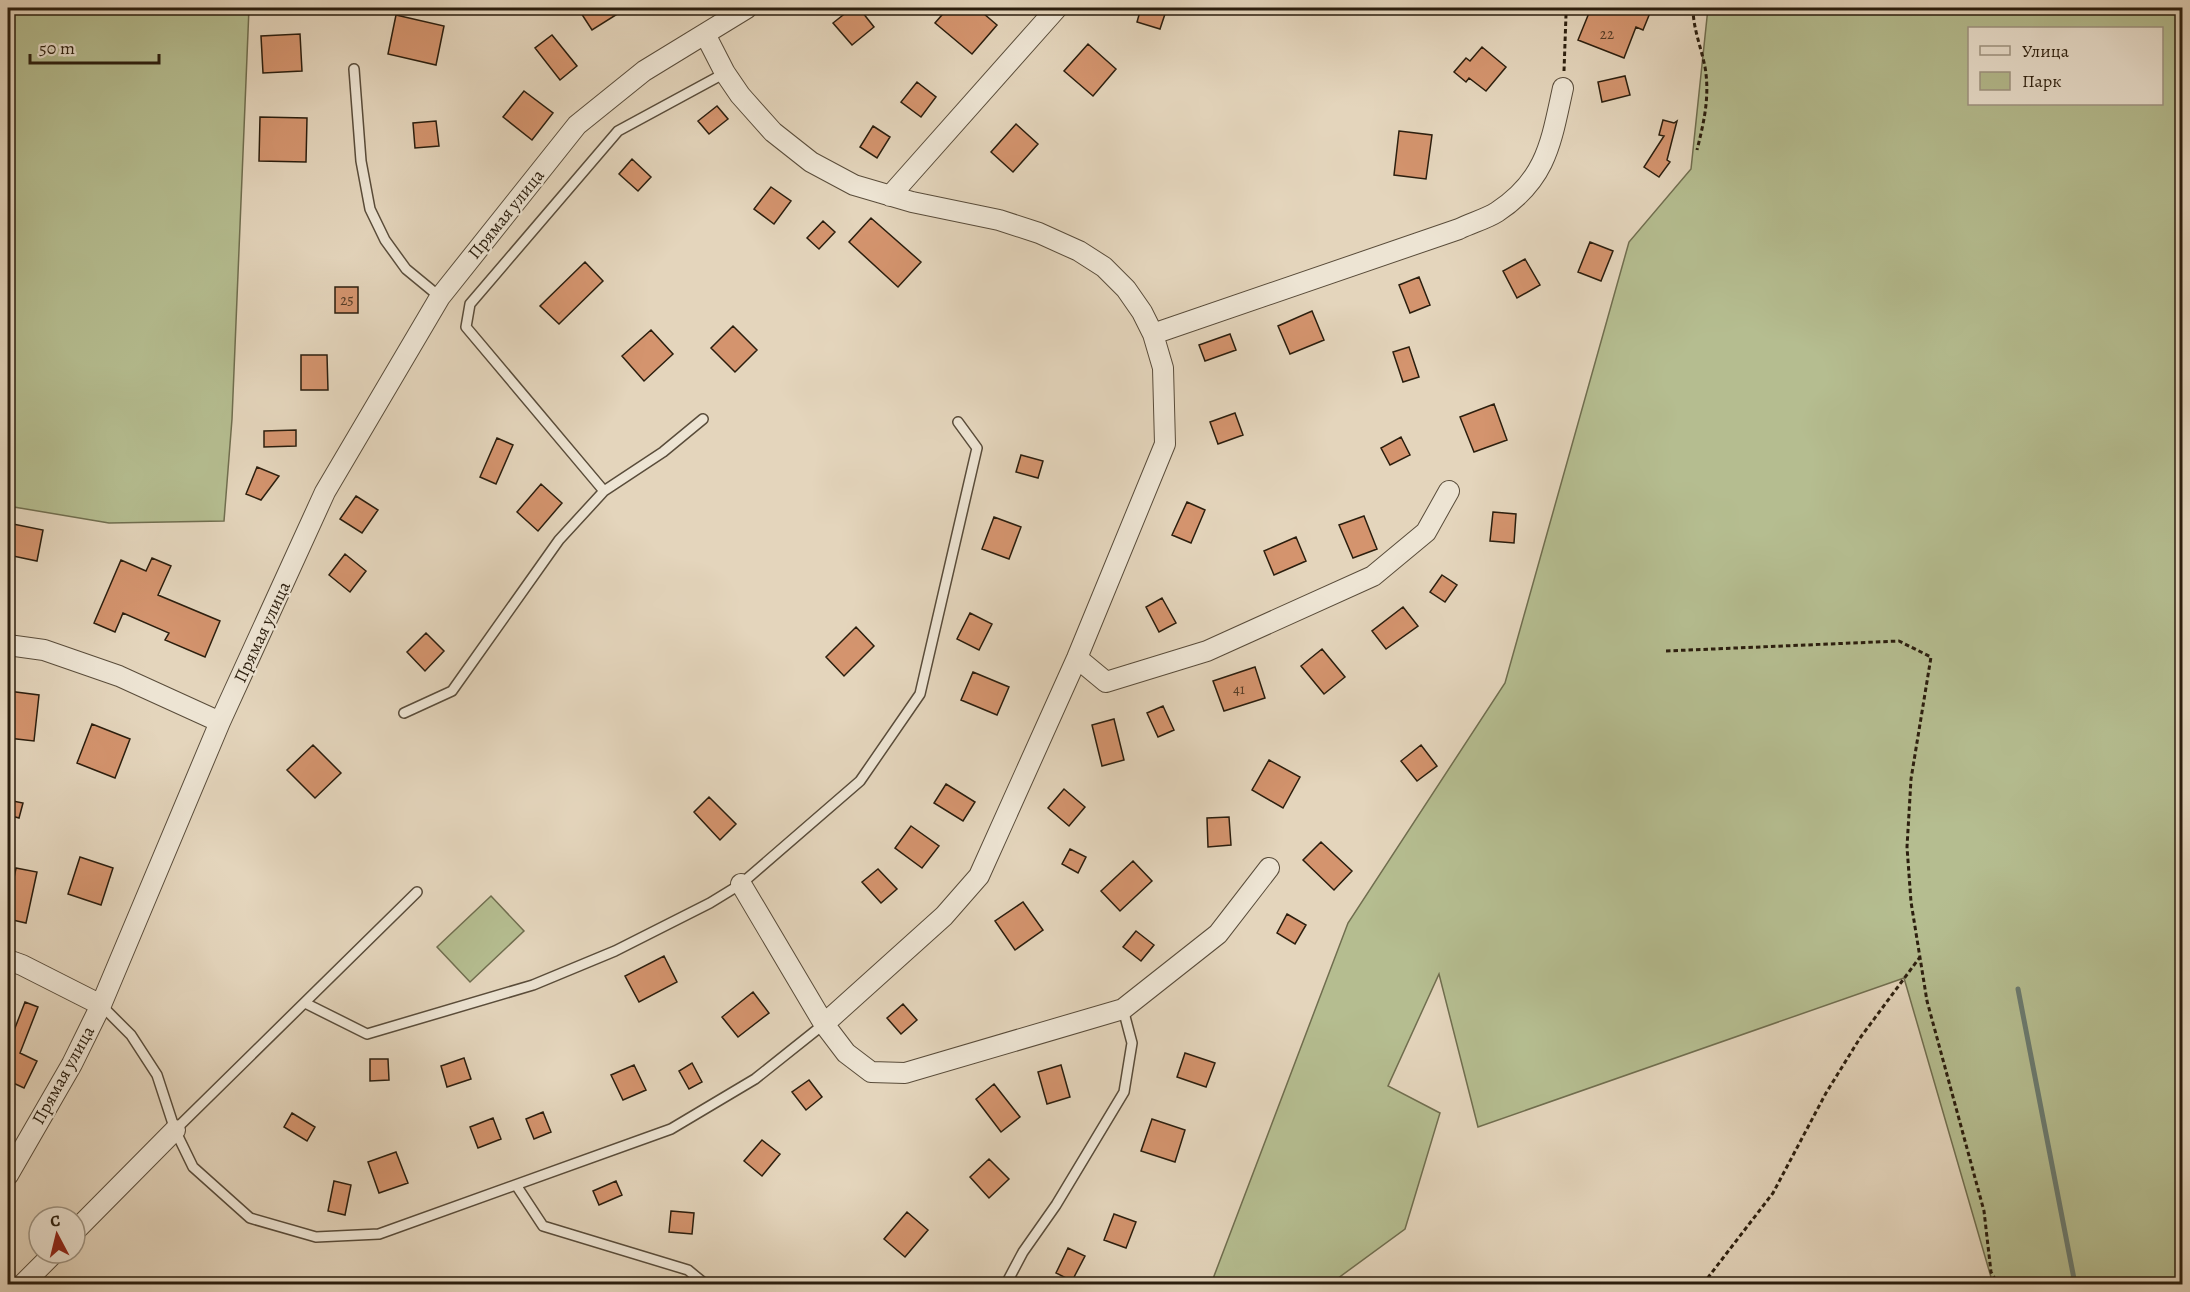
<svg xmlns="http://www.w3.org/2000/svg" width="2190" height="1292" viewBox="0 0 2190 1292" font-family="Alegreya,serif">
	<style>
		.green { fill: #b5bd90; stroke: #706e4f; stroke-width: 1.5; fill-rule: evenodd }
		.lines { fill: none; stroke-linecap: round; stroke-linejoin: round }
		.stream { stroke: #6b7b70; stroke-width: 5 }
		.building { fill: #d4946e; stroke: #2b1e0e; stroke-width: 1.5 }
		.service-casing { stroke: #594c3a; stroke-width: 12 }
		.minor-casing { stroke: #594c3a; stroke-width: 22 }
		.path { stroke: #2b1e0e; stroke-width: 3; stroke-dasharray: 4.5 3; stroke-linecap: butt }
		.service { stroke: #ede4d3; stroke-width: 9 }
		.minor { stroke: #ede4d3; stroke-width: 20 }
		.labels { text-anchor: middle; dominant-baseline: central; stroke-width: 4.5; stroke-linejoin: round; paint-order: stroke }
		.number-label { font-size: 15px; fill: #553c26 }
		.street-label { font-size: 18px; fill: #2b1e0e; stroke: #ede4d3 }
	</style>
	<rect width="100%" height="100%" fill="#e4d5bc"/>
	<filter id="stains"><feTurbulence type="fractalNoise" baseFrequency=".00333" numOctaves="4"/><feColorMatrix values="0 0 0 0 .2 0 0 0 0 .09 0 0 0 0 .02 0 0 0 .5 -.17"/></filter>
	<radialGradient id="worn" r=".72"><stop offset=".6" stop-color="#630" stop-opacity="0"/><stop offset="1" stop-color="#630" stop-opacity=".3"/></radialGradient>
	<path class="green" d="M8 8H249L232 419 224 521 109 523 8 506Z
		M1708 8H2182V1284H1993L1904 978 1478 1127 1439 974 1388 1086 1440 1113 1405 1229 1330 1284H1211L1348 923 1505 683 1629 242 1691 169ZM2162 28V104H1970V28Z
		M491 896 524 931 470 982 437 947Z"/>
	<g class="lines">
		<path class="stream" d="M2018 989 2075 1284"/>
	</g>
	<path class="building" d="M590 8H627L592 30 581 13Z
		M852 8H859L874 27 852 45 833 23Z
		M948 8H977L997 25 972 54 935 23Z
		M1141 8H1167L1160 29 1137 22Z
		M1591 8H1652L1643 30 1636 27 1624 58 1578 40Z
		M396 15 444 26 436 65 388 54Z
		M300 34 302 71 263 73 261 36Z
		M552 35 577 66 560 80 535 48Z
		M1088 44 1116 69 1093 96 1064 71Z
		M1482 47 1506 67 1486 91 1469 78 1466 82 1454 72 1466 58 1470 61Z
		M1625 76 1630 95 1602 102 1598 82Z
		M917 82 936 97 921 117 901 102Z
		M524 91 553 113 532 140 503 117Z
		M717 106 728 119 709 134 698 121Z
		M260 117 307 118 306 162 259 161Z
		M1663 120 1674 123 1677 121 1667 160 1670 162 1659 177 1644 167 1664 136 1659 135Z
		M436 121 439 146 415 148 413 123Z
		M1016 124 1038 144 1013 172 991 152Z
		M873 126 890 137 877 158 860 147Z
		M1399 131 1432 135 1426 179 1394 175Z
		M632 159 651 177 638 191 619 174Z
		M771 187 791 201 774 224 754 209Z
		M871 218 921 262 898 287 849 242Z
		M823 221 835 232 819 249 807 238Z
		M1590 242 1613 251 1601 281 1578 272Z
		M1525 259 1540 285 1517 298 1503 271Z
		M585 262 603 281 559 324 540 306Z
		M1419 277 1430 305 1410 313 1399 285Z
		M335 287H358V313H335Z
		M1312 311 1324 340 1290 354 1278 326Z
		M733 326 757 350 735 372 711 348Z
		M651 330 673 354 644 381 622 356Z
		M1230 334 1236 350 1205 361 1199 345Z
		M1409 347 1419 377 1403 382 1393 352Z
		M301 355H327L328 390H301Z
		M1494 404 1507 440 1474 452 1460 417Z
		M1235 413 1243 435 1218 444 1210 422Z
		M296 430V446L264 447V431Z
		M1401 437 1410 455 1390 465 1381 448Z
		M497 438 513 445 496 484 480 477Z
		M1021 455 1043 461 1038 478 1016 472Z
		M257 467 279 476 261 500 246 494Z
		M541 484 562 503 538 531 517 512Z
		M356 496 378 510 362 533 340 519Z
		M1187 502 1205 510 1191 543 1172 535Z
		M1493 512 1516 514 1514 543 1490 541Z
		M1364 516 1377 549 1353 558 1339 525Z
		M994 517 1021 527 1009 559 982 549Z
		M8 523 43 530 37 561 8 555Z
		M1296 537 1306 561 1274 575 1264 551Z
		M345 554 366 571 350 592 329 575Z
		M152 558 171 566 158 595 220 621 205 657 165 640 169 633 123 613 115 632 94 623 121 560 146 571Z
		M1442 575 1457 585 1445 602 1430 592Z
		M1162 598 1176 623 1159 632 1146 607Z
		M1403 607 1418 626 1386 649 1372 631Z
		M970 613 992 624 979 650 957 639Z
		M856 627 874 646 844 676 826 657Z
		M426 633 444 651 425 671 407 652Z
		M1322 649 1345 677 1324 694 1301 666Z
		M1255 667 1265 698 1224 711 1213 681Z
		M973 672 1009 687 997 715 961 700Z
		M8 691 39 695 34 741 8 738Z
		M1163 706 1174 730 1158 737 1147 713Z
		M1114 719 1124 760 1102 766 1092 725Z
		M92 724 130 739 115 778 77 763Z
		M313 745 341 773 315 798 287 770Z
		M1421 745 1437 766 1417 781 1401 761Z
		M1269 760 1300 777 1283 808 1252 790Z
		M946 784 975 802 963 821 934 803Z
		M1064 789 1085 807 1069 826 1048 808Z
		M709 797 736 824 720 840 694 812Z
		M8 800 23 803 19 818 8 815Z
		M1229 817 1231 845 1208 847 1207 818Z
		M911 826 939 846 922 868 895 848Z
		M1321 842 1352 871 1334 890 1303 860Z
		M1070 849 1086 857 1078 873 1062 864Z
		M80 857 113 868 101 905 68 894Z
		M1133 861 1152 881 1120 911 1101 891Z
		M16 868 37 872 26 923 8 919V907Z
		M878 869 897 889 881 903 862 882Z
		M1023 902 1043 930 1015 950 995 921Z
		M1287 914 1306 925 1295 944 1277 933Z
		M1136 931 1154 945 1141 961 1123 947Z
		M664 956 677 982 639 1002 625 976Z
		M753 992 769 1013 738 1037 722 1017Z
		M25 1002 38 1007 20 1053 37 1061 24 1088 9 1081 8 1083V1046Z
		M903 1004 917 1020 901 1034 887 1018Z
		M1185 1053 1215 1063 1206 1087 1177 1077Z
		M464 1058 471 1079 447 1087 441 1066Z
		M370 1059H388L389 1080 370 1081Z
		M692 1063 702 1082 689 1089 679 1071Z
		M634 1065 646 1090 623 1100 611 1075Z
		M1061 1065 1070 1097 1047 1104 1038 1072Z
		M809 1080 822 1097 806 1110 792 1092Z
		M994 1084 1020 1117 1001 1132 976 1099Z
		M543 1112 551 1132 534 1139 526 1119Z
		M292 1113 315 1127 307 1141 284 1127Z
		M493 1118 501 1139 478 1148 470 1127Z
		M1152 1119 1185 1130 1175 1162 1141 1151Z
		M762 1140 780 1154 762 1176 744 1161Z
		M396 1152 408 1183 379 1193 368 1162Z
		M989 1159 1009 1179 989 1198 970 1177Z
		M334 1181 351 1185 345 1215 328 1211Z
		M616 1181 622 1195 599 1205 593 1191Z
		M671 1211 694 1213 692 1234 669 1232Z
		M907 1212 928 1230 905 1257 884 1239Z
		M1114 1214 1136 1222 1126 1248 1104 1240Z
		M1068 1248 1085 1256 1072 1281 1056 1273Z"/>
	<g class="lines">
		<g class="service-casing">
			<path id="service" d="M354 69 361 161 370 209 385 240 406 269 440 297
				M604 491 663 452 703 419
				M404 713 452 691 559 540 604 491 466 327 470 304 618 131 725 73
				M305 1003 367 1034 533 985 615 951 710 903 741 884 860 781 920 694 977 448 958 422
				M101 1005 131 1035 157 1075 175 1130 193 1167 250 1218 316 1237 379 1234 671 1129 755 1079 824 1024
				M175 1130 417 892
				M516 1185 543 1226 688 1270 705 1284
				M1006 1284 1023 1252 1056 1205 1124 1092 1132 1043 1123 1009"/>
		</g>
		<g class="minor-casing">
			<path id="minor" d="M705 34 725 73 740 95 773 132 811 162 854 185 912 202 999 220 1039 233 1079 251 1104 267 1126 289 1142 312 1153 334 1163 368 1165 444 1077 658 979 876 944 916 824 1024
				M890 196 1057 8
				M1153 334 1459 229C1471 223 1486 219 1497 212 1547 179 1551 142 1563 88
				M8 645 44 650 119 676 220 722
				M1077 658 1106 682 1207 651 1373 576 1426 532 1449 491
				M741 884 824 1024 846 1053 871 1072 905 1073 1123 1009 1218 934 1269 868
				M8 960 22 965 101 1005
				M8 1175 72 1064 101 1005 220 722 325 492 440 297 577 125 644 71 747 8
				M75 1231 175 1130
				M23 1284 54 1253"/>
		</g>
		<path class="path" d="M1693 8C1693 28 1701 47 1705 67 1710 96 1704 122 1697 150
			M1564 71 1566 15 1568 8
			M1666 651 1899 641 1931 657 1911 779 1907 847 1911 902 1927 1001 1984 1211 1991 1272 1998 1284
			M1703 1284 1773 1193 1826 1093 1860 1038 1920 957"/>
		<use href="#service" class="service"/>
		<use href="#minor" class="minor"/>
	</g>
	<g class="labels">
		<g class="number-label">
			<text x="1607" y="34">22</text>
			<text x="347" y="300">25</text>
			<text x="1239" y="689">41</text>
		</g>
		<g class="street-label">
			<text transform="translate(506 214) rotate(-51)">Прямая улица</text>
			<text transform="translate(262 632) rotate(-65)">Прямая улица</text>
			<text transform="translate(63 1075) rotate(-61)">Прямая улица</text>
		</g>
	</g>
	<rect width="2190" height="1292" fill="none" stroke="#e4d5bc" stroke-width="30"/>
	<rect x="9" y="9" width="2172" height="1274" fill="none" stroke="#2b1e0e" stroke-width="3"/>
	<rect x="15" y="15" width="2160" height="1262" fill="none" stroke="#2b1e0e" stroke-width="1.5"/>
	<rect x="1968" y="27" width="195" height="78" fill="#ede4d3" stroke="#9f9584" stroke-width="1.5"/>
	<rect x="1980" y="46" width="30" height="9" fill="#ede4d3" stroke="#9f9584" stroke-width="1.5"/>
	<text x="2022" y="57" font-size="18" fill="#2b1e0e">Улица</text>
	<rect x="1980" y="72" width="30" height="18" fill="#b5bd90" stroke="#9f9584" stroke-width="1.5"/>
	<text x="2022" y="87" font-size="18" fill="#2b1e0e">Парк</text>
	<g transform="translate(57 1235) rotate(353)"><circle r="28" fill="#ede4d3" stroke="#9f9584" stroke-width="1.5"/>
	<path d="M0-4.5L10 22L0 15L-10 22Z" fill="#8f2418"/>
	<text y="-9" font-size="16" font-weight="bold" text-anchor="middle" fill="#2b1e0e">С</text>
	</g>
	<path d="M30 54v9h129v-9" fill="none" stroke="#2b1e0e" stroke-width="3"/>
	<text x="39" y="54" font-size="18" fill="#2b1e0e" stroke="#ede4d3" stroke-width="4.5" paint-order="stroke">50 m</text>
	<rect width="100%" height="100%" filter="url(#stains)"/>
	<rect width="100%" height="100%" fill="url(#worn)"/>
</svg>
